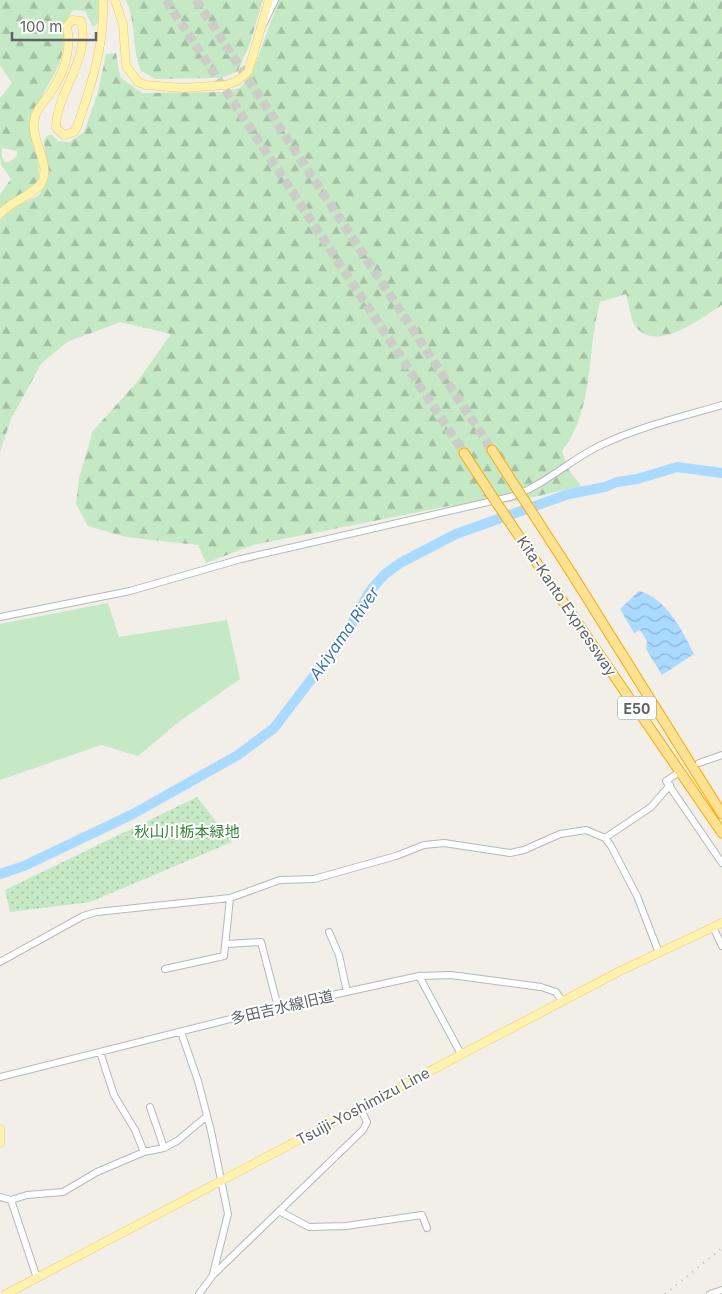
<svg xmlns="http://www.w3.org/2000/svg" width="722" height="1294" viewBox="0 0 722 1294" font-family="Inter,'Noto Sans JP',sans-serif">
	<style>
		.grass { fill: url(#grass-dots) }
		.forest { fill: url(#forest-firs); fill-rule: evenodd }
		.garden { fill: #c5e8c5 }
		.water { fill: url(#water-waves) }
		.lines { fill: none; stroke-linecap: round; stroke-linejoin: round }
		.river { stroke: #aadaff; stroke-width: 10 }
		.highway-tunnel { stroke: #ccccc8; stroke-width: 9; stroke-dasharray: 9 4.5; stroke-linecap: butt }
		.minor-casing { stroke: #b5b8bc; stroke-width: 8 }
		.major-casing { stroke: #f2c960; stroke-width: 9 }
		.highway-casing { stroke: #f9ab00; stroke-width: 11 }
		.minor { stroke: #fff; stroke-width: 6 }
		.major { stroke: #fff2af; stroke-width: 8 }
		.highway { stroke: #fde293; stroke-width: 9 }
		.rail { stroke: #b6b7b8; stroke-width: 2; stroke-dasharray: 1 6; stroke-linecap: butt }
		.highway-bridge-casing { stroke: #f9ab00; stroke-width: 11; stroke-linecap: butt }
		.highway-bridge { stroke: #fde293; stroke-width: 9 }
		.labels { text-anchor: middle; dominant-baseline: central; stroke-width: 4; stroke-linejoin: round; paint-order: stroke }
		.shield { fill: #fff; stroke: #8f9295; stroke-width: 1 }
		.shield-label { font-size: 14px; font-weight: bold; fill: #5f6368 }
		.street-label { font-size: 15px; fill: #5f6368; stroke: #fff }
		.park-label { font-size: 15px; fill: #348238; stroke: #fff }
		.water-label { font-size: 16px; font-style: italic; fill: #4174aa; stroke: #fff }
	</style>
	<defs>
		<pattern id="grass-dots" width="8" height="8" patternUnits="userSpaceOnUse" patternTransform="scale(1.25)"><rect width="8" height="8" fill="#c5e8c5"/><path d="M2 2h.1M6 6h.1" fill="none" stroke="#a3c0a4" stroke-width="1.8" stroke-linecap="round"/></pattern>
		<pattern id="forest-firs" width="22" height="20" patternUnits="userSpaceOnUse" patternTransform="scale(1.25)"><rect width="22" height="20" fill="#c5e8c5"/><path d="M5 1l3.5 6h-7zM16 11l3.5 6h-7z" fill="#a3c0a4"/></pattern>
		<pattern id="water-waves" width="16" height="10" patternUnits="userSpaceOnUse" patternTransform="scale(1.25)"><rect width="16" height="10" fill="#aadaff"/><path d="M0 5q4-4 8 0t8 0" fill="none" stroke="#8eb4d2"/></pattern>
	</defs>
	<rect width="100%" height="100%" fill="#f1efe8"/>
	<path class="grass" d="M197 797 232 842 90 902 10 912 5 890Z"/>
	<path class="forest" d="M0 0H99L98 23 93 27 85 11 73 10C60 31 67 37 61 58 56 76 41 93 37 110 32 135 39 154 39 179 29 192 12 196 0 209V194L11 179 1 165 0 157V98L12 83 0 65ZM2 148 17 151V156L9 162H5L2 158Z
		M126 0H263L249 46 237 72 220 78 156 79 141 71C131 46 137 25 126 0Z
		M279 0H722V305C701 318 654 356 634 324 630 316 629 302 626 294L600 302C586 352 595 408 562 451L568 469 581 486 525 499 504 503 449 506 253 545 206 563 198 545 126 537 88 526 76 504 79 478 93 431 137 382 171 334 120 322 67 342 41 364 11 419 0 452V220L15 207 39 195 44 186 47 177 44 140 48 135H52L58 141 70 142 84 132 98 92 106 54 116 53 120 77 142 93 222 92 240 88 252 73Z"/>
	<path class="garden" d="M108 603 119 637 227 620 240 679 176 724 138 756 101 745 0 780V624Z"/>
	<path class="water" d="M639 591C666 598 682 630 694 654L662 675 646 649 647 641 640 630 634 633 620 609Z"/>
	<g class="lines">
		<path class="river" d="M0 874 24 866 133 814 238 755 274 728 346 634 370 591 385 574 400 563 456 534 569 494 605 487 617 482 637 479 677 467 722 473"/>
		<path class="highway-tunnel" d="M166 0 464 453
			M196 0 492 450"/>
		<g class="minor-casing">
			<path id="minor" d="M264 23 275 0
				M0 617 130 591 241 559 510 497C544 486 568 461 599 446 638 427 681 417 722 405
				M699 763 722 755
				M675 775 666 781 722 863
				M605 838 651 807 670 785
				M713 927 722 946
				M329 932 339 955 347 992
				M227 944 261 942 278 1007
				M0 962 83 916 97 912 230 898 280 880 314 879 396 856 424 845 444 843 510 853 524 850 560 834 586 830 605 838 611 846 637 896 659 953
				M165 969 224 956 230 898
				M419 976 461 1054
				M181 1032 198 1081 211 1131 228 1214 213 1274
				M100 1052 114 1095 135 1130 144 1152
				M0 1077 278 1007 419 976 451 975 541 987 556 992 562 1001
				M150 1107 164 1148
				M0 1197 11 1200 27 1195 63 1192 97 1172 144 1152 164 1148 177 1141 207 1116
				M11 1200 37 1278
				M279 1211 309 1227 346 1226 422 1215 427 1228
				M199 1294 213 1275 363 1130 367 1122 360 1107
				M710 1294 722 1290"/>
		</g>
		<g class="major-casing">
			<path id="major" d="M115 0 123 24 126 66 138 82 146 85 183 88 226 85 237 81 248 72 269 0
				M0 214C11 201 37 193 42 182 51 163 31 141 34 122 35 111 43 103 49 95 63 75 72 51 67 26L72 20 81 21C91 60 56 92 56 128L64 135 74 132 77 127C91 86 105 44 103 0
				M0 1129V1143
				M6 1294 620 971 722 923"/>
		</g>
		<g class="highway-casing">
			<path id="highway" d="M492 450 517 489
				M464 453 492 496
				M572 574 722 814
				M551 584 722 833"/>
		</g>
		<use href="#minor" class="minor"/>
		<use href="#major" class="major"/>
		<use href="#highway" class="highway"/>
		<path class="rail" d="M665 1294 722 1248"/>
		<g class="highway-bridge-casing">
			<path id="highway-bridge" d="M517 489 572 574
				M492 496 551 584"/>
		</g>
		<use href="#highway-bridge" class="highway-bridge"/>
	</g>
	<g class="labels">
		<rect class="shield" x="618" y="696.5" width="38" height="23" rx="4"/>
		<g class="shield-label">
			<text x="637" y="708">E50</text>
		</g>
		<g class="street-label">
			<text transform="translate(567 606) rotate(56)">Kita-Kanto Expressway</text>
			<text transform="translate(282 1007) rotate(-13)">多田吉水線旧道</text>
			<text transform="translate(363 1106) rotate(-28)">Tsuiji-Yoshimizu Line</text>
		</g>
		<g class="park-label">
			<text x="187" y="831">秋山川栃本緑地</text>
		</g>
		<g class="water-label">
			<text transform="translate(344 633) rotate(-55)">Akiyama River</text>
		</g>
	</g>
	<path d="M12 32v8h84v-8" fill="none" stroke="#5f6368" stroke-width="2.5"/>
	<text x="20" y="32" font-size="15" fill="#5f6368" stroke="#ffffff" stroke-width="4" paint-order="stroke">100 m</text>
</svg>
